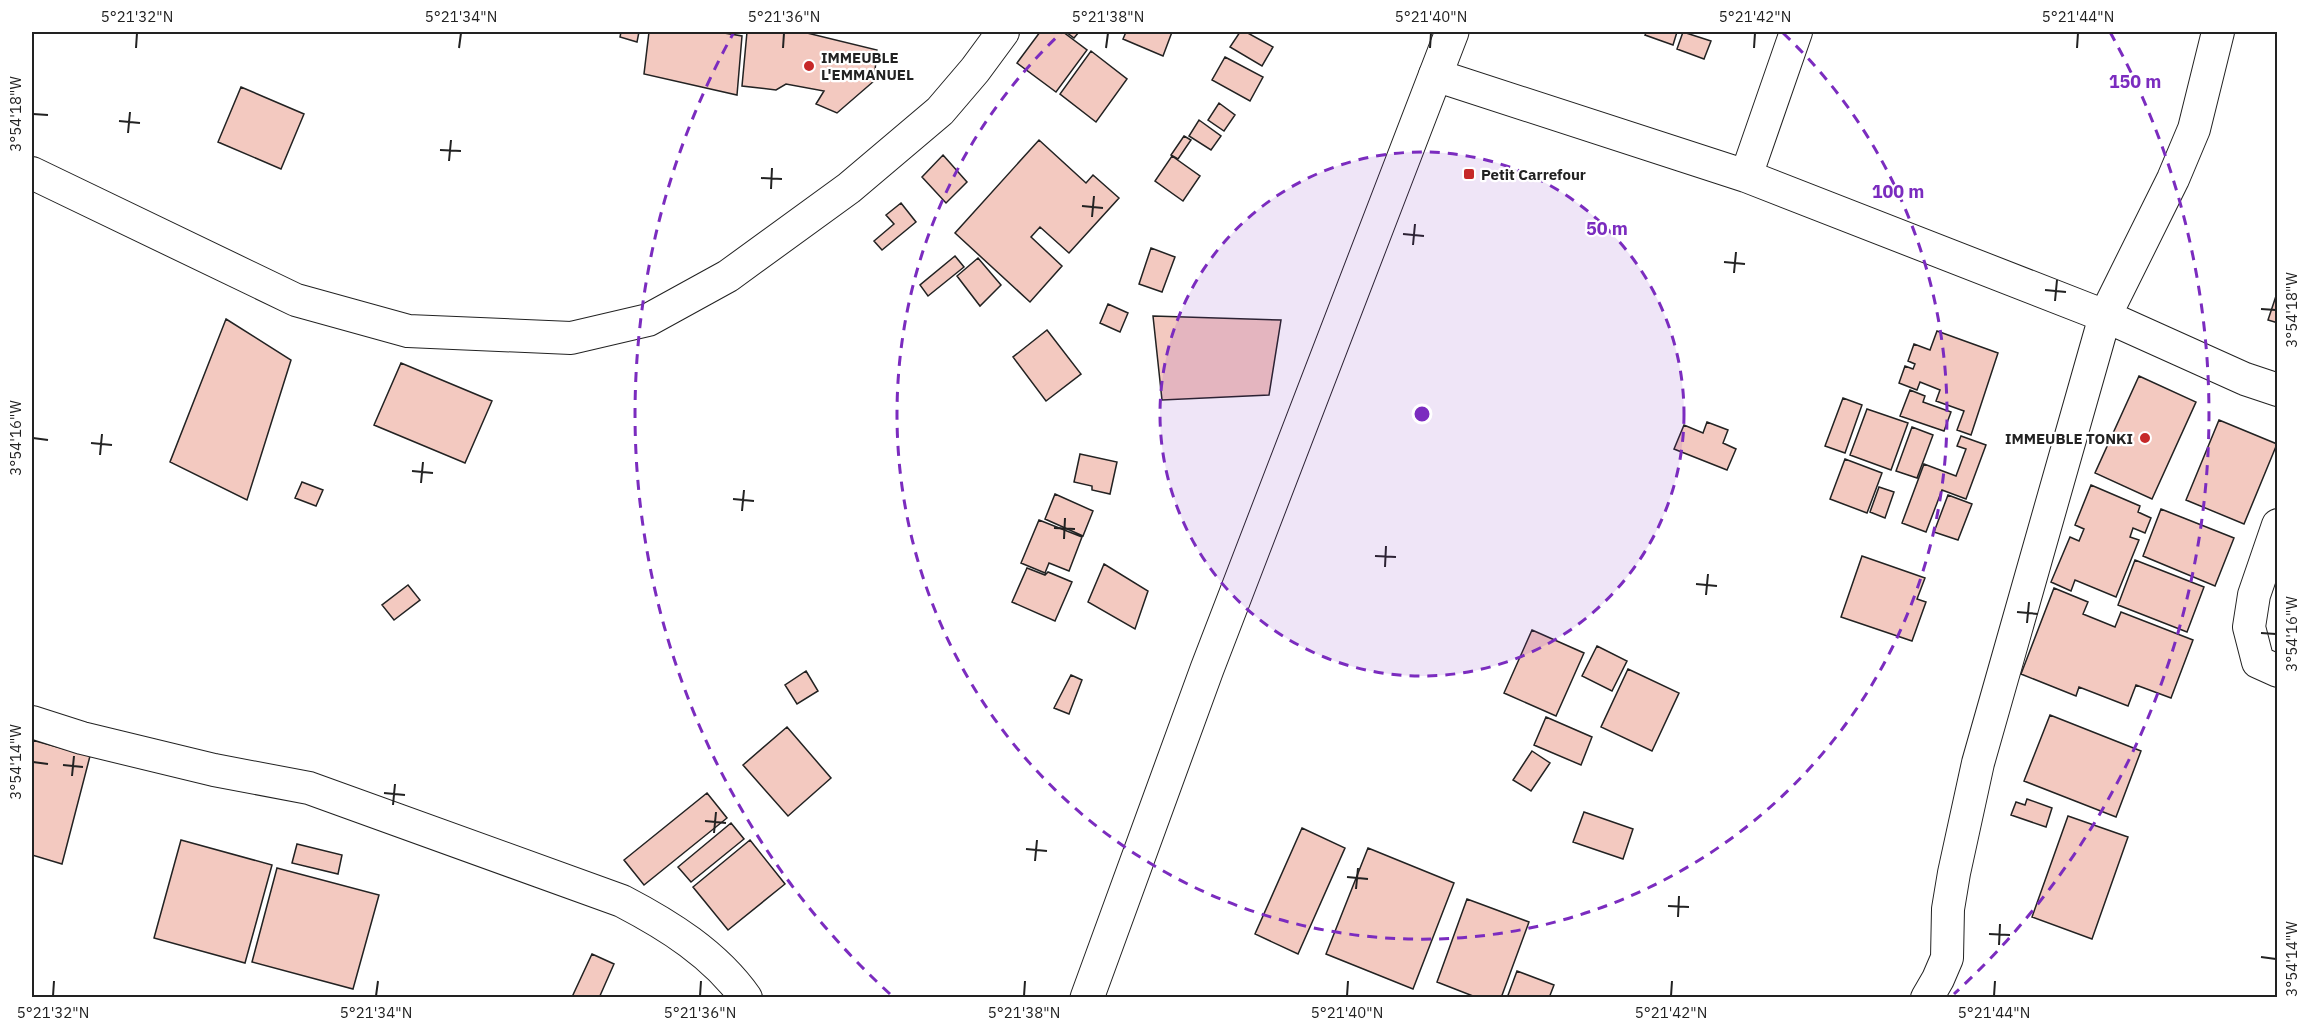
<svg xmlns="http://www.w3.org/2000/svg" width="2309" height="1029" viewBox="0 0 2309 1029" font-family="'IBM Plex Sans',sans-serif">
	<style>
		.building { fill: #f3c9c0; stroke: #222; stroke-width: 1.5 }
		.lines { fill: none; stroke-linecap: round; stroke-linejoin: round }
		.street-casing { stroke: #222; stroke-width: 34 }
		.secondary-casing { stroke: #222; stroke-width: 35 }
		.street { stroke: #fff; stroke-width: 32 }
		.secondary { stroke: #fff; stroke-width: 33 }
		.ticks { fill: none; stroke: #222; stroke-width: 2 }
		.ring { fill: none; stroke: #7b2cbf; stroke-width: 3; stroke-dasharray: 10 8 }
		.poi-dot { fill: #c62828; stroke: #fff; stroke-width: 2 }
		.labels { text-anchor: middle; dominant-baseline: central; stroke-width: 4.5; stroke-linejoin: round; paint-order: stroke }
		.poi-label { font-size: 15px; font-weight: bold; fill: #222; stroke: #fff; text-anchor: start }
		.centre { fill: #7b2cbf; stroke: #fff; stroke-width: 3 }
		.ring-label { font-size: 18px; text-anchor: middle; font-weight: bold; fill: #7b2cbf; stroke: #fff; stroke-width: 4.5; stroke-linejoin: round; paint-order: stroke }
		.neatline { fill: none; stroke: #222; stroke-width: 2 }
		.ticks-label { font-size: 15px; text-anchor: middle; fill: #222 }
	</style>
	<rect width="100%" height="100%" fill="#fff"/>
	<path class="building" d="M621 32H639L637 42 620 37Z
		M649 32H718L742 36 737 95 644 74Z
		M747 32H803L877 50 874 81 837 113 816 104 824 91 786 84 776 90 742 86Z
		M1040 32H1063L1087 50 1056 92 1017 63Z
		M1066 32H1079L1074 38Z
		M1126 32H1172L1163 56 1123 39Z
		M1240 32H1246L1273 47 1262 66 1230 47Z
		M1647 32H1677L1673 45 1645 35Z
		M1683 32 1711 41 1704 59 1677 49Z
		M1091 51 1127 79 1096 122 1060 94Z
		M1225 57 1263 77 1250 101 1212 80Z
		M241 87 304 114 281 169 218 142Z
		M1219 103 1235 115 1224 131 1208 120Z
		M1199 120 1221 136 1211 150 1189 136Z
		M1184 136 1191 140 1178 159 1171 155Z
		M1039 140 1086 183 1093 175 1119 198 1069 253 1040 227 1031 237 1062 266 1030 302 955 233Z
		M943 155 967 182 946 203 922 177Z
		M1172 156 1200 176 1183 201 1155 181Z
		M901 203 916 222 882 250 874 241 894 224 886 215Z
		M1151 248 1175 257 1162 292 1139 284Z
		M955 256 964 267 928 296 920 285Z
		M978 258 1001 285 980 306 957 276Z
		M2278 290V323L2268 320Z
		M1108 304 1128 313 1120 332 1100 323Z
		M1153 316 1281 320 1269 395 1162 400Z
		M226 319 291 360 247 500 170 462Z
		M1047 330 1081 374 1046 401 1013 357Z
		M1937 331 1998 353 1971 435 1957 430 1964 411 1936 401 1940 390 1920 382 1917 390 1899 383 1905 366 1913 369 1915 364 1908 361 1914 344 1930 350Z
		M401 363 492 401 465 463 374 425Z
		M2139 376 2196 402 2152 499 2095 473Z
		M1910 390 1925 396 1923 402 1951 412 1944 431 1900 416Z
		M1843 398 1862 405 1845 453 1825 446Z
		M1867 409 1908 423 1891 470 1850 455Z
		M2219 420 2277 444 2244 524 2186 500Z
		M1707 422 1728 430 1723 443 1736 449 1727 470 1674 449 1684 425 1703 433Z
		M1912 427 1933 435 1917 478 1896 471Z
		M1961 436 1986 445 1966 499 1942 490 1926 532 1902 523 1924 464 1956 476 1966 449 1957 446Z
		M1080 454 1117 462 1110 494 1092 490V486L1074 482Z
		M1845 459 1882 473 1867 513 1830 499Z
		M302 482 323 490 316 506 295 498Z
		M2091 485 2140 506 2138 512 2151 518 2145 533 2133 528 2130 537 2139 540 2116 597 2075 580 2071 591 2051 582 2070 537 2079 541 2084 529 2075 525Z
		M1879 487 1894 492 1885 518 1870 512Z
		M1055 494 1093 511 1083 536 1045 519Z
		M1948 495 1972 504 1958 540 1934 532Z
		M2161 509 2234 538 2215 586 2143 556Z
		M1039 520 1082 537 1069 571 1049 563 1045 573 1021 563Z
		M1862 556 1925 578 1917 599 1926 602 1912 641 1841 617Z
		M2135 560 2204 587 2187 632 2118 605Z
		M1104 564 1148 591 1135 629 1088 602Z
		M1027 568 1045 575 1048 572 1072 582 1055 621 1012 602Z
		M408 585 420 600 394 620 382 605Z
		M2054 588 2088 602 2083 614 2115 627 2121 612 2193 640 2171 698 2136 685 2128 706 2079 687 2076 696 2021 674Z
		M1532 630 1584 653 1556 716 1504 693Z
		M1597 646 1627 661 1612 691 1582 676Z
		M1628 669 1679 693 1652 751 1601 727Z
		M806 671 818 691 797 704 785 685Z
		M1071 675 1082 680 1069 714 1054 708Z
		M2050 715 2141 751 2116 817 2024 781Z
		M1546 717 1592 737 1581 765 1534 745Z
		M787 727 831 778 788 816 743 765Z
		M32 740 90 756 62 864 32 855Z
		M1532 751 1550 763 1531 791 1513 780Z
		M707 793 727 818 644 885 624 860Z
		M2027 799 2052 808 2046 827 2011 815 2016 802 2025 805Z
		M1584 812 1633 829 1623 859 1573 842Z
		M2068 816 2128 837 2092 939 2032 917Z
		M731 823 744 839 691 882 678 867Z
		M1302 828 1345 848 1298 954 1255 934Z
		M181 840 272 865 245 963 154 938Z
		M750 840 785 884 728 930 693 887Z
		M297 844 342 855 338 874 292 863Z
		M1368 848 1454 883 1413 989 1326 954Z
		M277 868 379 895 353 989 252 962Z
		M1467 899 1529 922 1501 998H1478L1437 982Z
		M592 954 614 964 599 998 572 997Z
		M1517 971 1554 985 1549 998H1507Z"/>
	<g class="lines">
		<g class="street-casing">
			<path id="street" d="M1435 75 1746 176 2105 316 2245 379 2278 390
				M32 173 296 300 408 331 571 338 648 320 728 276 849 188 940 111 975 70 1003 32
				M1746 176 1796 32
				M2278 525 2254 595 2249 627 2258 662 2278 671
				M32 722 82 738 214 770 309 788 622 901C668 925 715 954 746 998
				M1927 998 1938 979 1947 958 1948 909 1954 873 1978 763 2105 316 2173 179 2194 129 2218 32"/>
		</g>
		<g class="secondary-casing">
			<path id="secondary" d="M1087 998 1207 669 1452 32"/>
		</g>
		<use href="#street" class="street"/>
		<use href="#secondary" class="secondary"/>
	</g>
	<path class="ticks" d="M136 48 137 33M459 48 461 33M783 48 784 33M1106 48 1108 33M1430 48 1431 33M1754 48 1755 33M2077 48 2078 33M33 114 48 115M119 121 140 123M128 133 130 112M440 150 461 151M449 161 451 140M761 178 782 179M771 189 772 168M1082 206 1103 208M1092 217 1094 196M1403 234 1424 236M1413 245 1415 224M1724 262 1745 264M1734 273 1736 252M2045 290 2066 292M2055 301 2057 280M2261 309 2276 310M33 438 48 440M91 443 112 445M100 455 102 434M412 471 433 473M421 483 423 462M733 499 754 501M742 511 744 490M1054 528 1075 529M1064 539 1065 518M1375 556 1396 557M1385 567 1386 546M1696 584 1717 586M1706 595 1708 574M2017 612 2038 614M2027 623 2029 602M2261 633 2276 634M33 762 48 764M63 765 83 767M72 776 74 756M384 793 405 795M393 805 395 784M705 821 726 823M714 833 716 812M1026 849 1047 851M1035 861 1037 840M1347 877 1368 879M1356 889 1358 868M1668 906 1689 907M1678 917 1679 896M1989 934 2010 935M1999 945 2000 924M2261 957 2276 959M53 996 54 981M376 996 378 981M700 996 701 981M1024 996 1025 981M1347 996 1348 981M1671 996 1672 981M1994 996 1995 981"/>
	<circle cx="1422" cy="414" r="262" fill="#7b2cbf" fill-opacity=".12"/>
	<g class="ring">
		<circle cx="1422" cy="414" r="262"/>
		<path d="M1783 33A525 525 0 1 1 1061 33"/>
		<path d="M890 994A787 787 0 0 1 734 32M2110 32A787 787 0 0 1 1954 994"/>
	</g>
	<g class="poi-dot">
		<circle cx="809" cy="66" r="6"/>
		<rect x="1463" y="168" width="12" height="12" rx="3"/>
		<circle cx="2145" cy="438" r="6"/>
	</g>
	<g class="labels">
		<g class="poi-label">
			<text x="821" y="57">IMMEUBLE<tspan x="821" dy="17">L'EMMANUEL</tspan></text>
			<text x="1481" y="174">Petit Carrefour</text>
			<text x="2133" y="438" text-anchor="end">IMMEUBLE TONKI</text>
		</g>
	</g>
	<circle cx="1422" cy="414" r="9" class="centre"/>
	<g class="ring-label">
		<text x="2135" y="88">150 m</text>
		<text x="1898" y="198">100 m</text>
		<text x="1607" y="235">50 m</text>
	</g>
	<rect width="2309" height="1029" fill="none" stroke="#ffffff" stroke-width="66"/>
	<rect x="33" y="33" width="2243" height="963" class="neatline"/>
	<g class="ticks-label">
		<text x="137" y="22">5°21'32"N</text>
		<text x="461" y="22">5°21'34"N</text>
		<text x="784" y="22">5°21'36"N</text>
		<text x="1108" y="22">5°21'38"N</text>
		<text x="1431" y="22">5°21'40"N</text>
		<text x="1755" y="22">5°21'42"N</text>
		<text x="2078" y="22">5°21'44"N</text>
		<text transform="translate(16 114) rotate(-90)" y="5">3°54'18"W</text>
		<text transform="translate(2292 310) rotate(-90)" y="5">3°54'18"W</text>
		<text transform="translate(16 438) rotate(-90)" y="5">3°54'16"W</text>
		<text transform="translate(2292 634) rotate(-90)" y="5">3°54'16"W</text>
		<text transform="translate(16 762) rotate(-90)" y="5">3°54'14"W</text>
		<text transform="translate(2292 959) rotate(-90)" y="5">3°54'14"W</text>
		<text x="53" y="1018">5°21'32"N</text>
		<text x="376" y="1018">5°21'34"N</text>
		<text x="700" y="1018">5°21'36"N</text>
		<text x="1024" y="1018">5°21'38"N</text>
		<text x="1347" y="1018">5°21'40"N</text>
		<text x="1671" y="1018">5°21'42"N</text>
		<text x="1994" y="1018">5°21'44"N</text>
	</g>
</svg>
